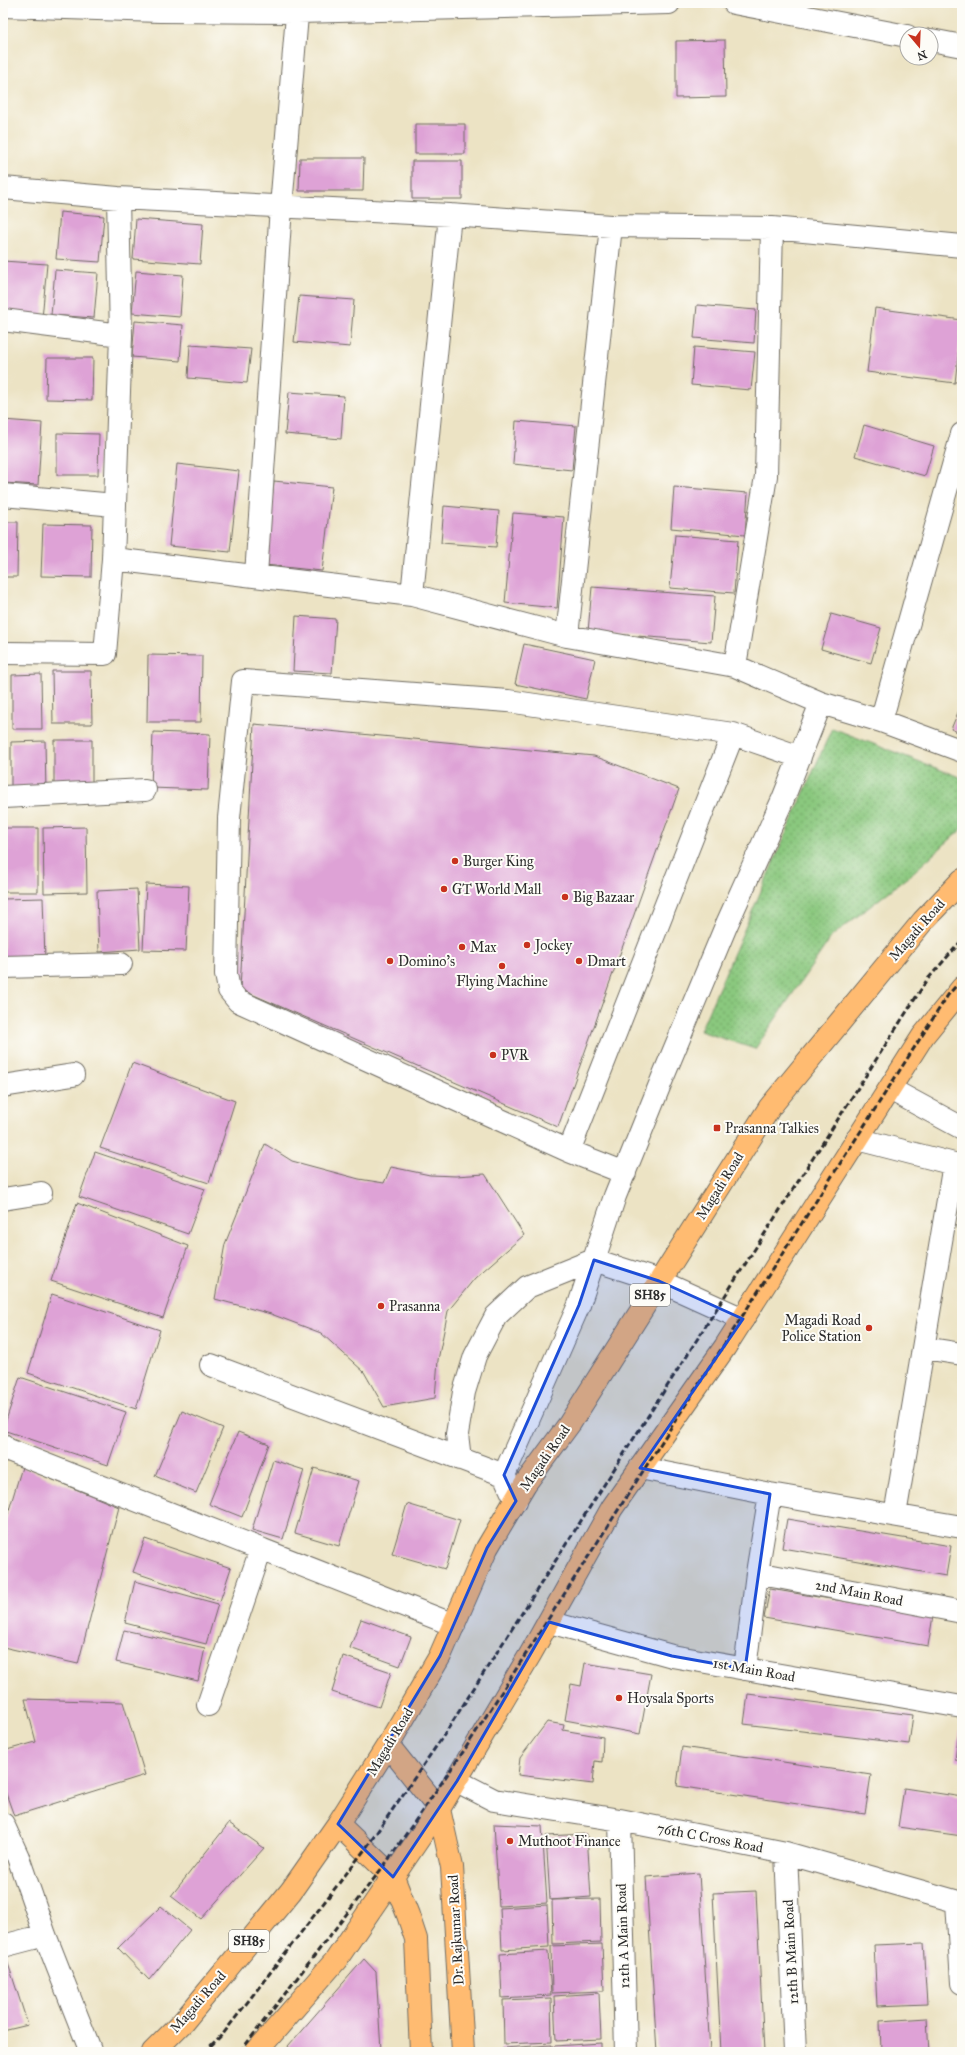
<svg xmlns="http://www.w3.org/2000/svg" width="965" height="2055" viewBox="0 0 965 2055" font-family="'IM FELL Great Primer',serif">
	<style>
		.park { fill: url(#park-dots); stroke: #5a7a54 }
		.building { fill: #dea2d6 }
		.lines { fill: none; stroke-linecap: round; stroke-linejoin: round }
		.minor-casing { stroke: #6f6b61; stroke-width: 24 }
		.major-casing { stroke: #6f6b61; stroke-width: 24 }
		.minor { stroke: #fff; stroke-width: 22 }
		.major { stroke: #ffbb71; stroke-width: 22 }
		.rail { stroke: #2b2b2b; stroke-width: 3; stroke-dasharray: 6 3; stroke-linecap: butt }
		.marked { fill: #1d4ed8; fill-opacity: 0.2; stroke: #1d4ed8; stroke-width: 3; stroke-linejoin: round }
		.poi-dot { fill: #c8321e; stroke: #fdfcf7; stroke-width: 1.5 }
		.labels { text-anchor: middle; dominant-baseline: central; stroke-width: 4; stroke-linejoin: round; paint-order: stroke }
		.shield { fill: #fdfcf7; stroke: #6a6a68; stroke-width: 1 }
		.shield-label { font-size: 13px; font-weight: bold; fill: #2b2b2b }
		.poi-label { font-size: 14px; fill: #2b2b2b; stroke: #fdfcf7; text-anchor: start }
		.street-label { font-size: 14px; fill: #2b2b2b; stroke: #fdfcf7 }
	</style>
	<defs>
		<pattern id="park-dots" width="8" height="8" patternUnits="userSpaceOnUse"><rect width="8" height="8" fill="#8ac87e"/><path d="M2 2h.1M6 6h.1" fill="none" stroke="#71a367" stroke-width="1.8" stroke-linecap="round"/></pattern>
	</defs>
	<rect width="100%" height="100%" fill="#fdfcf7"/>
	<filter id="ink" filterUnits="userSpaceOnUse"><feTurbulence type="fractalNoise" baseFrequency=".025" numOctaves="2"/><feDisplacementMap in="SourceGraphic" scale="8" xChannelSelector="R" yChannelSelector="G"/><feConvolveMatrix kernelMatrix="1 2 1 2 8 2 1 2 1" color-interpolation-filters="sRGB"/></filter>
	<filter id="wash" filterUnits="userSpaceOnUse"><feTurbulence type="fractalNoise" baseFrequency=".012" numOctaves="4" result="noise"/><feDisplacementMap in="SourceGraphic" scale="16" xChannelSelector="R" yChannelSelector="G"/><feGaussianBlur stdDeviation="0.9" result="paint"/><feColorMatrix in="noise" values="0 0 0 0 0 0 0 0 0 0 0 0 0 0 0 0 0 1.4 0 .05"/><feComposite in="paint" operator="in"/></filter>
	<g filter="url(#wash)">
		<rect width="100%" height="100%" fill="#ece3c4"/>
		<path class="park" d="M832 728 962 778V829L909 876 832 936 755 1049 700 1031Z"/>
		<g id="blocks">
			<path class="building" d="M725 40 726 97 676 98V41Z
				M415 124H465V154H415Z
				M300 158H364L363 191H299Z
				M412 161H462V199H412Z
				M60 212 104 216 100 262 56 259Z
				M136 219 203 224 200 264 133 259Z
				M3 261 47 264 42 319 3 316Z
				M55 270 98 273 94 318 51 315Z
				M136 271 183 275 180 317 132 313Z
				M299 296 354 300 350 347 294 342Z
				M697 305 756 310 754 343 694 338Z
				M875 308 962 320 955 383 867 372Z
				M135 321 183 325 180 361 132 357Z
				M190 345 251 349 247 383 188 378Z
				M694 347 755 352 751 390 691 385Z
				M47 358H93L92 400 46 399Z
				M289 392 344 396 341 439 285 434Z
				M3 420 42 423 38 485 3 483Z
				M516 421 576 426 572 470 513 464Z
				M864 425 934 446 925 476 855 456Z
				M57 433 99 434 98 475H57Z
				M177 464 239 471 230 552 169 546Z
				M274 481 332 487 322 571 265 565Z
				M674 487 748 493 745 535 671 528Z
				M444 506 499 511 496 547 441 543Z
				M513 513 564 517 557 608 505 603Z
				M3 522H18L17 577H3Z
				M43 524 92 525 91 577 41 576Z
				M675 535 738 540 734 593 670 588Z
				M592 587 715 596 711 642 588 632Z
				M831 614 881 628 871 663 821 649Z
				M296 616 336 619 332 673 293 671Z
				M524 644 595 659 586 699 515 684Z
				M148 655 202 656 201 722H147Z
				M52 671H91L92 724H53Z
				M41 674 42 729H12V675Z
				M962 703V734L951 729Z
				M254 724 594 756 679 789 558 1127 240 989Z
				M153 732 210 734 208 790 151 788Z
				M54 740H92V788H54Z
				M45 741 46 793H11V742Z
				M86 827 87 892 44 893 43 828Z
				M3 828H38V892H3Z
				M146 884 189 886 186 951 143 950Z
				M137 889 140 949 99 952 97 891Z
				M43 898 45 959 4 961 3 899Z
				M132 1063 235 1101 209 1183 100 1148Z
				M265 1144 292 1161 359 1179 384 1183 391 1167 430 1175 456 1176 485 1174 524 1235 475 1278 448 1311 438 1360 435 1398 384 1407 364 1372 321 1333 271 1314 215 1299 225 1244Z
				M95 1152 205 1189 188 1234 79 1197Z
				M77 1203 188 1246 163 1318 51 1281Z
				M52 1294 160 1330 136 1409 28 1373Z
				M20 1377 126 1412 108 1465 3 1430Z
				M182 1411 223 1428 196 1493 155 1476Z
				M238 1432 269 1444 242 1517 209 1504Z
				M273 1460 304 1470 283 1539 252 1530Z
				M22 1467 119 1507 78 1664 3 1647V1530Z
				M314 1468 359 1481 339 1546 295 1533Z
				M407 1504 460 1520 445 1569 392 1554Z
				M787 1519 951 1546 946 1576 782 1548Z
				M145 1539 231 1568 220 1601 133 1572Z
				M135 1581 218 1604 206 1644 125 1623Z
				M770 1589 933 1616 928 1646 764 1618Z
				M361 1619 411 1637 400 1666 350 1648Z
				M124 1630 205 1648 198 1681 116 1662Z
				M343 1656 391 1672 379 1707 332 1692Z
				M585 1663 651 1674 640 1734 565 1720 571 1684 581 1686Z
				M748 1694 913 1715 909 1744 744 1724Z
				M25 1699 123 1702 145 1775 14 1816 3 1785V1751L36 1742Z
				M547 1722 564 1725 563 1730 603 1737 602 1762 595 1761 593 1784 518 1775 520 1758Z
				M959 1731H962V1761L955 1760Z
				M682 1747 871 1775 865 1814 677 1786Z
				M904 1788 962 1797V1836L898 1827Z
				M229 1823 264 1848 201 1919 171 1896Z
				M494 1824 542 1826 547 1903 499 1906Z
				M587 1834 591 1897 550 1900 546 1836Z
				M699 1873 710 2052H657L646 1877Z
				M756 1891 764 2052H721L713 1893Z
				M600 1899 601 1942 553 1944 552 1900Z
				M547 1905 549 1947 502 1950 500 1908Z
				M161 1906 190 1930 149 1980 118 1948Z
				M923 1943 927 2004 877 2006 874 1945Z
				M602 1944 604 1991 552 1993 551 1946Z
				M3 1948 28 2025 3 2031Z
				M548 1951 551 1995 502 1998 500 1954Z
				M364 1959 376 1972 381 2050 379 2052H291L288 2046Z
				M599 1993 601 2039 556 2041 554 1996Z
				M551 1998 552 2042 504 2044 503 2000Z
				M927 2018 929 2052H881L880 2021Z
				M601 2043V2052H554V2046Z
				M552 2045V2052H502V2048Z"/>
		</g>
	</g>
	<g filter="url(#ink)">
		<use href="#blocks" fill-opacity="0" stroke="#6f6b61" stroke-width="1"/>
		<g class="lines">
			<g class="minor-casing">
				<path id="minor" d="M734 3 907 36
					M3 6 160 11 297 12 669 3
					M931 40 962 46
					M3 188 118 198 450 215 611 226 772 228 962 246
					M3 320 121 335
					M3 495 115 505 113 559 412 595 567 636 735 666 821 703 881 721 962 751
					M115 505 121 335 118 198
					M256 575 281 207 298 3
					M412 595 450 215
					M567 636 611 226
					M3 653 105 654 113 559
					M735 666 766 476 772 228
					M881 721 962 434
					M3 797 145 790
					M3 967 121 964
					M3 1086 73 1075
					M890 1089 962 1128
					M857 1139 954 1164 895 1515
					M569 1151 733 734
					M625 1173 569 1151 238 1001 229 990 226 974 229 818 243 681 508 701 733 734 800 757
					M3 1199 41 1193
					M924 1348 962 1354
					M211 1365 504 1475
					M3 1445 6 1449 454 1625
					M460 1459 457 1434 464 1392 475 1356 496 1316 527 1287 594 1260 659 1281 743 1319
					M640 1468 770 1494 962 1527
					M516 1501 504 1475 579 1305 615 1196 665 1072 726 926 783 799 821 703
					M757 1573 962 1612
					M549 1622 672 1656 962 1707
					M745 1669 757 1573 770 1494
					M208 1705 261 1549
					M457 1781 494 1800 620 1820 786 1853 962 1903
					M620 1820 626 2052
					M3 1824 18 1857 45 1935 91 2052
					M786 1853 795 2052
					M957 1902 962 1983
					M3 1946 45 1935"/>
			</g>
			<g class="major-casing">
				<path id="major" d="M388 1745 439 1809 452 1867 463 2052
					M338 1824 393 1877 408 1915 416 1939 421 2052
					M153 2052 183 2022 291 1891 338 1824 388 1745 440 1656 487 1548 525 1484 570 1423 770 1107 923 921 962 880
					M256 2052 336 1960 439 1809 531 1653 612 1508 725 1347 923 1036 962 988"/>
			</g>
			<use href="#minor" class="minor"/>
			<use href="#major" class="major"/>
			<path class="rail" d="M204 2052 223 2034 366 1848 444 1735 927 980 962 940
				M240 2052 386 1863 465 1749 948 995 962 979"/>
		</g>
	</g>
	<path class="marked" d="M594 1260 659 1281 743 1319 640 1468 770 1494 745 1669 672 1656 549 1622 457 1781 393 1877 338 1824 440 1656 487 1548 516 1501 504 1475 579 1305Z"/>
	<g class="poi-dot">
		<circle cx="455" cy="861" r="4"/>
		<circle cx="444" cy="889" r="4"/>
		<circle cx="565" cy="897" r="4"/>
		<circle cx="527" cy="945" r="4"/>
		<circle cx="462" cy="947" r="4"/>
		<circle cx="390" cy="961" r="4"/>
		<circle cx="579" cy="961" r="4"/>
		<circle cx="502" cy="966" r="4"/>
		<circle cx="493" cy="1055" r="4"/>
		<rect x="713" y="1124" width="8" height="8" rx="2"/>
		<circle cx="381" cy="1306" r="4"/>
		<circle cx="869" cy="1328" r="4"/>
		<circle cx="619" cy="1698" r="4"/>
		<circle cx="510" cy="1841" r="4"/>
	</g>
	<g class="labels">
		<g class="shield">
			<rect x="630" y="1284" width="40" height="22" rx="3"/>
			<rect x="229" y="1930" width="40" height="22" rx="3"/>
		</g>
		<g class="shield-label">
			<text x="650" y="1295">SH85</text>
			<text x="249" y="1941">SH85</text>
		</g>
		<g class="poi-label">
			<text x="463" y="861">Burger King</text>
			<text x="452" y="889">GT World Mall</text>
			<text x="573" y="897">Big Bazaar</text>
			<text x="535" y="945">Jockey</text>
			<text x="470" y="947">Max</text>
			<text x="398" y="961">Domino's</text>
			<text x="587" y="961">Dmart</text>
			<text x="502" y="981" text-anchor="middle">Flying Machine</text>
			<text x="501" y="1055">PVR</text>
			<text x="725" y="1128">Prasanna Talkies</text>
			<text x="389" y="1306">Prasanna</text>
			<text x="861" y="1320" text-anchor="end">Magadi Road<tspan x="861" dy="16">Police Station</tspan></text>
			<text x="627" y="1698">Hoysala Sports</text>
			<text x="518" y="1841">Muthoot Finance</text>
		</g>
		<g class="street-label">
			<text transform="translate(917 930) rotate(-49)">Magadi Road</text>
			<text transform="translate(720 1186) rotate(-58)">Magadi Road</text>
			<text transform="translate(545 1458) rotate(-55)">Magadi Road</text>
			<text transform="translate(859 1593) rotate(11)">2nd Main Road</text>
			<text transform="translate(754 1670) rotate(10)">1st Main Road</text>
			<text transform="translate(390 1742) rotate(-59)">Magadi Road</text>
			<text transform="translate(710 1838) rotate(11)">76th C Cross Road</text>
			<text transform="translate(456 1930) rotate(-93)">Dr. Rajkumar Road</text>
			<text transform="translate(623 1936) rotate(-92)">12th A Main Road</text>
			<text transform="translate(791 1952) rotate(-93)">12th B Main Road</text>
			<text transform="translate(198 2002) rotate(-49)">Magadi Road</text>
		</g>
	</g>
	<rect width="965" height="2055" fill="none" stroke="#fdfcf7" stroke-width="16"/>
	<g transform="translate(919 46) rotate(161)"><circle r="19" fill="#fdfcf7" stroke="#a9a8a5"/>
	<path d="M0-3L7 15L0 10L-7 15Z" fill="#c8321e"/>
	<text y="-6" font-size="11" font-weight="bold" text-anchor="middle" fill="#2b2b2b">N</text>
	</g>
</svg>
